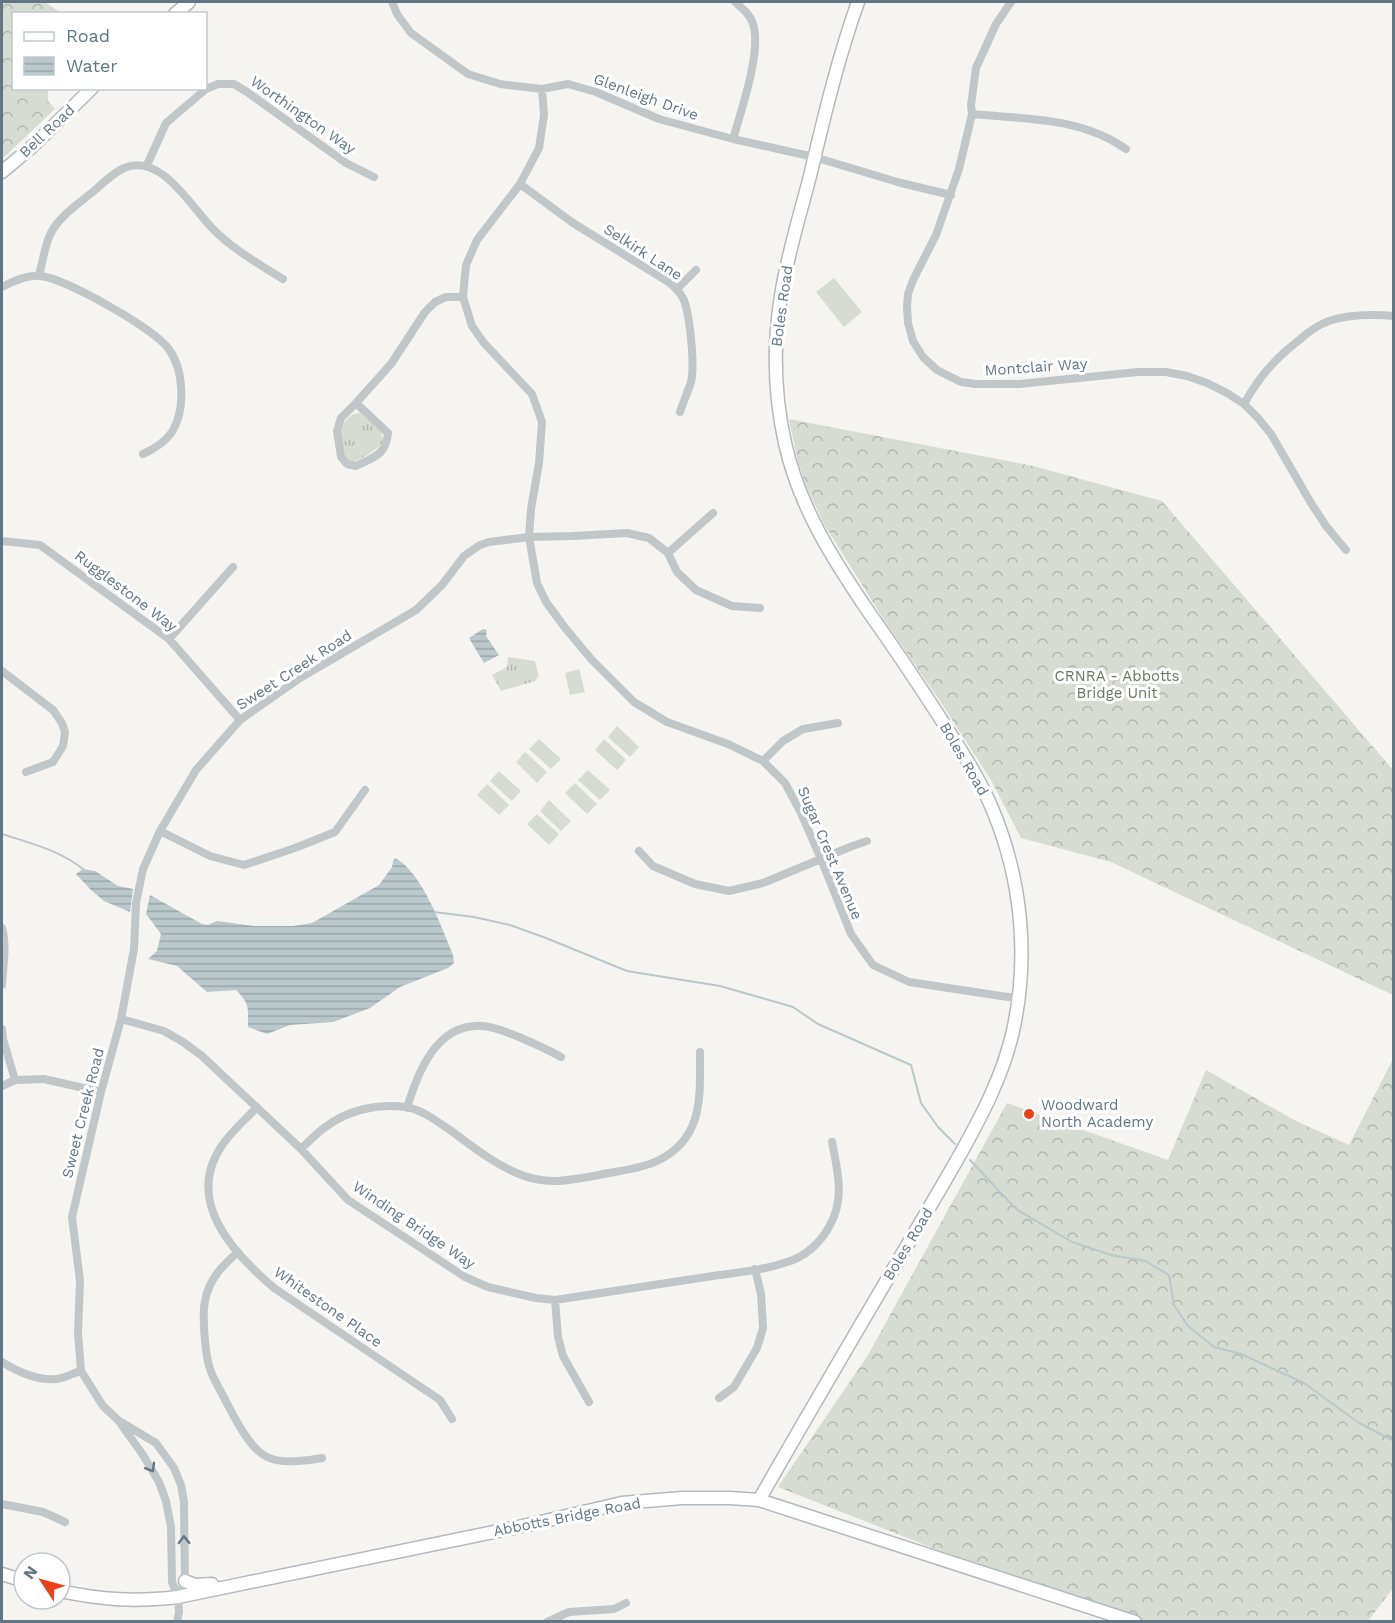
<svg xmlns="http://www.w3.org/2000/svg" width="1395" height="1623" viewBox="0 0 1395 1623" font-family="'Work Sans',sans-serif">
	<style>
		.grass { fill: url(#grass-tufts) }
		.forest { fill: url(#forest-crowns) }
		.pitch { fill: #d6dcd1 }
		.water { fill: url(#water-rules) }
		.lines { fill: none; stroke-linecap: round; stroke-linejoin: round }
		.stream { stroke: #bac7cb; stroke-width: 2 }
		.secondary-casing { stroke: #b3b9bd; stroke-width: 15 }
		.street { stroke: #c1c6c8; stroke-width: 8 }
		.secondary { stroke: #fff; stroke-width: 12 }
		.oneway { stroke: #627683 }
		.poi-dot { fill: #ec4019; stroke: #fff; stroke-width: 2 }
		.labels { text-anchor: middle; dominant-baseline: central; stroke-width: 6; stroke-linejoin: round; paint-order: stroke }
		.street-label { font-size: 15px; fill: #627683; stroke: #fff }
		.park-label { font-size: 15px; fill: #677a61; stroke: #fff }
		.poi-label { font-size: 15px; fill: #627683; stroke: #fff; text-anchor: start }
	</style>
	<defs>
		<pattern id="grass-tufts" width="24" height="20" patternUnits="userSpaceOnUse" patternTransform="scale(1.5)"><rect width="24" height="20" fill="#d6dcd1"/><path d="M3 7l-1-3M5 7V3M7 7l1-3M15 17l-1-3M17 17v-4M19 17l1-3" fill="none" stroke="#b1b7af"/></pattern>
		<pattern id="forest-crowns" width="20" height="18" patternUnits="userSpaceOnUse" patternTransform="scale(1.5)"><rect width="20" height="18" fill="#d6dcd1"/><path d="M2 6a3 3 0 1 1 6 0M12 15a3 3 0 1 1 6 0" fill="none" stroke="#b1b7af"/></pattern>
		<pattern id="water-rules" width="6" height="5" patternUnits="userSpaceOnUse" patternTransform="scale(1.5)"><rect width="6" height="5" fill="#bac7cb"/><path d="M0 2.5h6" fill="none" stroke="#9ba6aa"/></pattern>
	</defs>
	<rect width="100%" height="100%" fill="#f5f4f0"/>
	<path class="grass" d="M360 413 381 431 384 442C379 447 374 450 369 454 364 456 357 463 351 461 339 458 333 415 360 413Z
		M508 657 535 661 539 676 535 681 501 691 492 675 507 667Z"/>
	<path class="forest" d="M2 2H45L61 13 14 14V88L48 89V101L55 109 2 159Z
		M789 419 1033 466 1162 501 1393 770V995L1111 862 1021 838 991 780 940 701 884 620 824 524 807 488 798 462Z
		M1393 1059 1394 1587 1368 1621H1128L948 1554 778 1487 868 1355 1007 1103 1168 1160 1206 1070 1296 1121 1349 1145Z"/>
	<path class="pitch" d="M834 278 862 312 844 327 816 292Z
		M579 669 585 692 570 695 565 673Z
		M617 726 639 747 630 757 608 737Z
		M539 739 561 759 551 769 529 749Z
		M604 739 626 760 617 770 595 750Z
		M525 752 547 772 537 783 516 762Z
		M588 770 610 790 600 800 578 780Z
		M499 771 521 791 512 801 490 781Z
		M575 783 597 804 587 814 565 793Z
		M487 784 509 805 499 815 477 795Z
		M549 800 571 821 561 831 540 811Z
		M537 814 559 834 549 845 527 824Z"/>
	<path class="water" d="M483 629 487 630 486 636 499 655 484 663 469 638Z
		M395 858C422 872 442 928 453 955L454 963 448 968 400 987 370 1008 333 1022 290 1025 267 1034 248 1027C248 1007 250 1004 236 990L207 992 177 966 148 959 157 951 161 934 146 914 150 895 202 924 208 925 217 921 254 926H293L312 923 379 885 392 867 393 861Z
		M83 869 95 871 118 886 133 889 130 912 104 901 90 889 76 874Z"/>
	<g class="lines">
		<path class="stream" d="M2 834C30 843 59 850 83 869
			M434 912 474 917 510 925 546 938 627 971 720 986 793 1007 818 1024 911 1065 921 1103 938 1127 955 1144
			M970 1160 1016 1209 1072 1242 1111 1255 1145 1261 1169 1275 1174 1305 1188 1326 1214 1347 1241 1354 1304 1383 1359 1423 1394 1441"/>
		<g class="secondary-casing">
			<path id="secondary" d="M175 14 189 2
				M2 172 34 145 92 88
				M759 1500C808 1414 858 1329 908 1244 926 1213 944 1183 962 1151 983 1113 1003 1075 1013 1031 1029 958 1022 882 994 813 982 783 964 755 946 727 921 688 895 649 868 611 832 558 799 506 785 443 774 394 773 345 781 296 787 256 800 215 810 176 824 117 838 58 858 2
				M2 1574 24 1581
				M185 1581 195 1585 212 1584
				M60 1591C103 1600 134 1602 178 1597L523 1526 622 1503 682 1498H730L759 1500 1135 1622"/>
		</g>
		<path class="street" d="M392 2 397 14 411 33 468 74 500 84 542 89 568 84 596 92 659 119 733 139 814 157 901 183 951 195
			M1011 2 996 24 976 68 971 105 972 114 959 169 936 235 913 280 908 294 907 306 908 323 913 341 923 357 937 370 961 382 976 384H1019L1138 372H1166L1187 376 1207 383 1227 393 1244 404 1258 418 1271 434 1311 503 1326 526 1346 550
			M542 89 544 115 539 148 520 184 477 240 466 265 463 297 472 326 484 343 532 394 542 422 539 463 531 509 529 537 537 583 546 602 566 629 592 660 634 702 667 722 728 744 763 761 785 783 800 811 821 859 851 934 873 965 909 982 1001 996 1018 998
			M972 114C1025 119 1081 117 1126 149
			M733 139C741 111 762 51 753 24 750 14 742 8 735 2
			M147 165 166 123 206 89 218 84H234L247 92 346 163 374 177
			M520 184 573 223 667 281C674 286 679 291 683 298 690 313 695 366 691 382 688 392 683 402 680 412
			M39 275C43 262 45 242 52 231 61 215 81 202 95 190 104 182 113 173 124 168 161 152 191 207 212 228 231 248 260 265 283 279
			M2 287C13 281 28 274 41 276 66 279 153 328 168 348 184 369 186 409 172 432 165 442 154 449 143 454
			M677 289 696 270
			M356 403 388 433C386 455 374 457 356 466L347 464 341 457 337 431 341 418Z
			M356 403 391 364 425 312 435 302 446 297H463
			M1244 404C1258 378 1274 359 1298 341 1307 333 1317 325 1329 321 1349 314 1372 314 1394 316
			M2 541 40 545 169 639 240 720
			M668 553 713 513
			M169 639 233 567
			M2 671 53 710 62 723 65 732 63 746 53 762 26 772
			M763 761 783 741 803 729 838 723
			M160 831 210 856 244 865 295 848 335 832 365 790
			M639 851 653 866 695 884 729 891 763 883 850 847 867 841
			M2 928C7 946 3 967 2 985
			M121 1019 164 1031 183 1042 202 1056 301 1149 348 1200 465 1277 488 1287 536 1298 555 1300C606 1292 656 1285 706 1277 732 1273 762 1271 787 1262 805 1257 820 1243 829 1227 845 1200 838 1172 832 1142
			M2 1029 3 1039 15 1080
			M2 1086 15 1080 44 1079 101 1092
			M257 1107C246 1119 232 1131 223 1144 183 1200 233 1253 274 1288L440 1400 452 1419
			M407 1108C418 1071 437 1023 483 1026 496 1027 508 1033 519 1037 533 1043 547 1049 561 1057
			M301 1149C308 1142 316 1134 324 1128 347 1110 378 1103 406 1107 423 1110 436 1121 450 1130 472 1146 494 1164 519 1174 547 1186 571 1180 599 1175 617 1171 641 1169 657 1161 704 1139 700 1096 700 1052
			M238 1252C222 1266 209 1279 205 1301 202 1316 205 1354 210 1369 213 1378 218 1386 222 1394 232 1412 248 1448 267 1457 281 1464 308 1461 322 1458
			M555 1300 558 1337 563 1356 589 1402
			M2 1362C18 1372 38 1381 57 1379 65 1378 73 1373 81 1371
			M719 1398 734 1387 757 1348 763 1328 761 1294 755 1269
			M121 1422 156 1443 174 1468 181 1485 184 1502 185 1581 178 1597
			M2 1504 43 1512 65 1522
			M177 1622 179 1612 178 1597 172 1582 171 1527 166 1501 159 1482 143 1455 118 1420 103 1406 81 1371 78 1333 80 1281 72 1217 101 1092 121 1019 134 949 136 903 143 869 160 831 196 770 240 720 300 678 416 610 442 585 464 556 480 545 489 542 529 537 573 536 627 533 649 538 668 553 677 572 696 590 732 606 760 608
			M547 1622 569 1612 614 1609 626 1603"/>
		<use href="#secondary" class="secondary"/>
	</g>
	<defs><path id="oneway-chevron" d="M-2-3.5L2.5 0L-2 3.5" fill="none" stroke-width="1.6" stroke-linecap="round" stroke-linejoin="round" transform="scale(1.5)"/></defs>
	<g class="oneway">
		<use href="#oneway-chevron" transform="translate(151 1468) rotate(59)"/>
		<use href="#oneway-chevron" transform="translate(184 1540) rotate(-91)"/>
	</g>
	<circle class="poi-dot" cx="1029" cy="1114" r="6"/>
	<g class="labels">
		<g class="street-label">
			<text transform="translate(646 97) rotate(20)">Glenleigh Drive</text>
			<text transform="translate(303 115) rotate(35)">Worthington Way</text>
			<text transform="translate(47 131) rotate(-43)">Bell Road</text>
			<text transform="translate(643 252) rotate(33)">Selkirk Lane</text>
			<text transform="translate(782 306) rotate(-82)">Boles Road</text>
			<text transform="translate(1036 367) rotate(-4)">Montclair Way</text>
			<text transform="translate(126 591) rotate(37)">Rugglestone Way</text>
			<text transform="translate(294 670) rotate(-33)">Sweet Creek Road</text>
			<text transform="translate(964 759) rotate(60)">Boles Road</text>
			<text transform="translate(830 853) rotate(67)">Sugar Crest Avenue</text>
			<text transform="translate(83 1113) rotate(-76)">Sweet Creek Road</text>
			<text transform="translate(414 1225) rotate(34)">Winding Bridge Way</text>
			<text transform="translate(908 1244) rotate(-59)">Boles Road</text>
			<text transform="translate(328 1307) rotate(35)">Whitestone Place</text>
			<text transform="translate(567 1517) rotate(-11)">Abbotts Bridge Road</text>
		</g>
		<g class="park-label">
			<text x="1117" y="676">CRNRA - Abbotts<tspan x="1117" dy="17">Bridge Unit</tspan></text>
		</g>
		<g class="poi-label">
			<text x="1041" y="1105">Woodward<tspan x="1041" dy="17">North Academy</tspan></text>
		</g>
	</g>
	<rect width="1395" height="1623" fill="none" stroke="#627683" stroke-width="6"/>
	<rect x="12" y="12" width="195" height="78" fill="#ffffff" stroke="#c0c8cd" stroke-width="1.5"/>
	<rect x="24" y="32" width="30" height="9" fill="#ffffff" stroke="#c0c8cd" stroke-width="1.5"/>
	<text x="66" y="42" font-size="18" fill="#627683">Road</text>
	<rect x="24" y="57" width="30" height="18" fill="url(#water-rules)" stroke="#c0c8cd" stroke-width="1.5"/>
	<text x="66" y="72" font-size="18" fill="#627683">Water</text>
	<g transform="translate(42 1581) rotate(306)"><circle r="28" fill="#ffffff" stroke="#c0c8cd" stroke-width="1.5"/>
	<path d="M0-4.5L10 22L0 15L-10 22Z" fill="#ec4019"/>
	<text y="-9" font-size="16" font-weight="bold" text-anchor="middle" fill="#627683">N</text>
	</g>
</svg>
